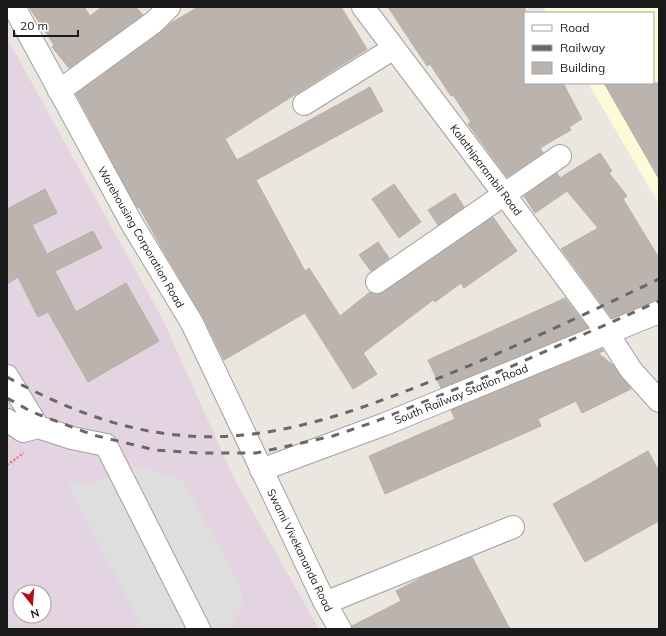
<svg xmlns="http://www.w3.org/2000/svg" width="666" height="636" viewBox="0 0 666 636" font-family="Mulish,sans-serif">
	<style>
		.industrial { fill: #e4d3e1; fill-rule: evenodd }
		.education { fill: #fcfbd9 }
		.parking { fill: #dedede }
		.building { fill: #bbb3ad; stroke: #bcaea4 }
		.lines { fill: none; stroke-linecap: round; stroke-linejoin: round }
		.minor-casing { stroke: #a1a1a1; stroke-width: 24 }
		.path { stroke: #ef786e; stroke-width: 2.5; stroke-dasharray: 2 2; stroke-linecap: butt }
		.minor { stroke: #fff; stroke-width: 22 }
		.rail { stroke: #686868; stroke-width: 3; stroke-dasharray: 8 8; stroke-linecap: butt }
		.labels { text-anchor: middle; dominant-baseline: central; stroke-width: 3.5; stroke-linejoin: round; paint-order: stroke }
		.street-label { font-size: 11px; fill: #1a1a1a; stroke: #fff }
	</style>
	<rect width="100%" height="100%" fill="#ebe7e0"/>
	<path class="industrial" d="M7 38 163 320 235 480 319 629H7ZM20 592H44V616H20Z"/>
	<path class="education" d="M543 7H659V204L588 83H653V13H547Z"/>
	<path class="parking" d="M140 467 162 473 184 482 236 578 243 596 240 611 228 629H143L67 483 89 484Z"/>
	<path class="building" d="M29 7H84L90 16 102 7H136L143 15 69 68 52 47 54 45Z
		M198 7H341L367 49 225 139 237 160 370 87 383 111 256 180 305 271 309 268 340 316 370 292 378 294 384 292 493 217 517 251 464 288 461 283 435 302 433 300 363 353 377 374 353 389 305 313 224 360 203 317 164 252 139 207 137 208 76 94 161 32 171 23Z
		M388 7H525V83H563L582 119 569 127 571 130 540 148 543 153 507 177 468 124 471 122 453 95 451 96 430 64 427 66Z
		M604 83H659V179Z
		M600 153 612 171 609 173 627 196 623 199 659 258V300L612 318 561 249 598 228 567 191 535 213 524 196 557 173 560 178Z
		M394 184 421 222 399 238 372 199Z
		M45 189 57 213 32 225 47 254 93 231 102 248 55 271 76 312 126 283 159 341 88 382 48 312 38 317 18 277 7 284V209Z
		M455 193 464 207 438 225 428 210Z
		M378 242 389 258 371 271 359 255Z
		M565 298 588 328 441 388 428 360Z
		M602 349 604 351 598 353 613 365 631 389 582 413 576 401 538 419 541 426 385 494 369 456 455 419 451 410Z
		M648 451 659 471V521L585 562 553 504Z
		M472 557 510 629H352V626L401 601 396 591 423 577Z"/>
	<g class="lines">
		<g class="minor-casing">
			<path id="minor" d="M14 7 131 222 192 323 325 603 340 629
				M363 7 504 194 608 334 631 370 659 401
				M59 91 154 22 169 7
				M304 104 394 48
				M377 282 560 156
				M7 376 38 427 72 438 106 445 199 629
				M7 420 23 431 38 427
				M261 470 385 424 659 312
				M325 603 513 527"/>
		</g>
		<path class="path" d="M7 465 24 453"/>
		<use href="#minor" class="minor"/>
		<path class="rail" d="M7 377C60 406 116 429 177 435 273 445 362 409 449 374 520 345 590 312 659 279
			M7 398 32 412 93 435 155 450 199 453H256L333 436 374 422 508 368 659 301"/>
	</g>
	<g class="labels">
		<g class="street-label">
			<text transform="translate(486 170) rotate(53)">Kalathiparambil Road</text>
			<text transform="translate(141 237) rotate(60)">Warehousing Corporation Road</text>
			<text transform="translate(461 394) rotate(-22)">South Railway Station Road</text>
			<text transform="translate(300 550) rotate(64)">Swami Vivekananda Road</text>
		</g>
	</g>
	<rect width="666" height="636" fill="none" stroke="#1a1a1a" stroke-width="16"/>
	<rect x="524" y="12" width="130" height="72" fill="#ffffff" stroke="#a3a3a3"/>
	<rect x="532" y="25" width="20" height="6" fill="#ffffff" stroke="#a3a3a3"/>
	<text x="560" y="32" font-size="12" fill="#1a1a1a">Road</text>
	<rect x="532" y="45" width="20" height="6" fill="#686868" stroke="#a3a3a3"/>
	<text x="560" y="52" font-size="12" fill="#1a1a1a">Railway</text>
	<rect x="532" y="62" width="20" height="12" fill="#bbb3ad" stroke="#a3a3a3"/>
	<text x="560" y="72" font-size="12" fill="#1a1a1a">Building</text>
	<g transform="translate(32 604) rotate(163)"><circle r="19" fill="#ffffff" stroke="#a3a3a3"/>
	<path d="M0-3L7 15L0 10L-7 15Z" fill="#b70d12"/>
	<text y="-6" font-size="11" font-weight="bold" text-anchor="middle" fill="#1a1a1a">N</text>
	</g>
	<path d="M14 30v6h64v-6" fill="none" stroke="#1a1a1a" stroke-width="2"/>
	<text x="20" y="30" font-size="12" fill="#1a1a1a" stroke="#ffffff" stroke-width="3" paint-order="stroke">20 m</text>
</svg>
